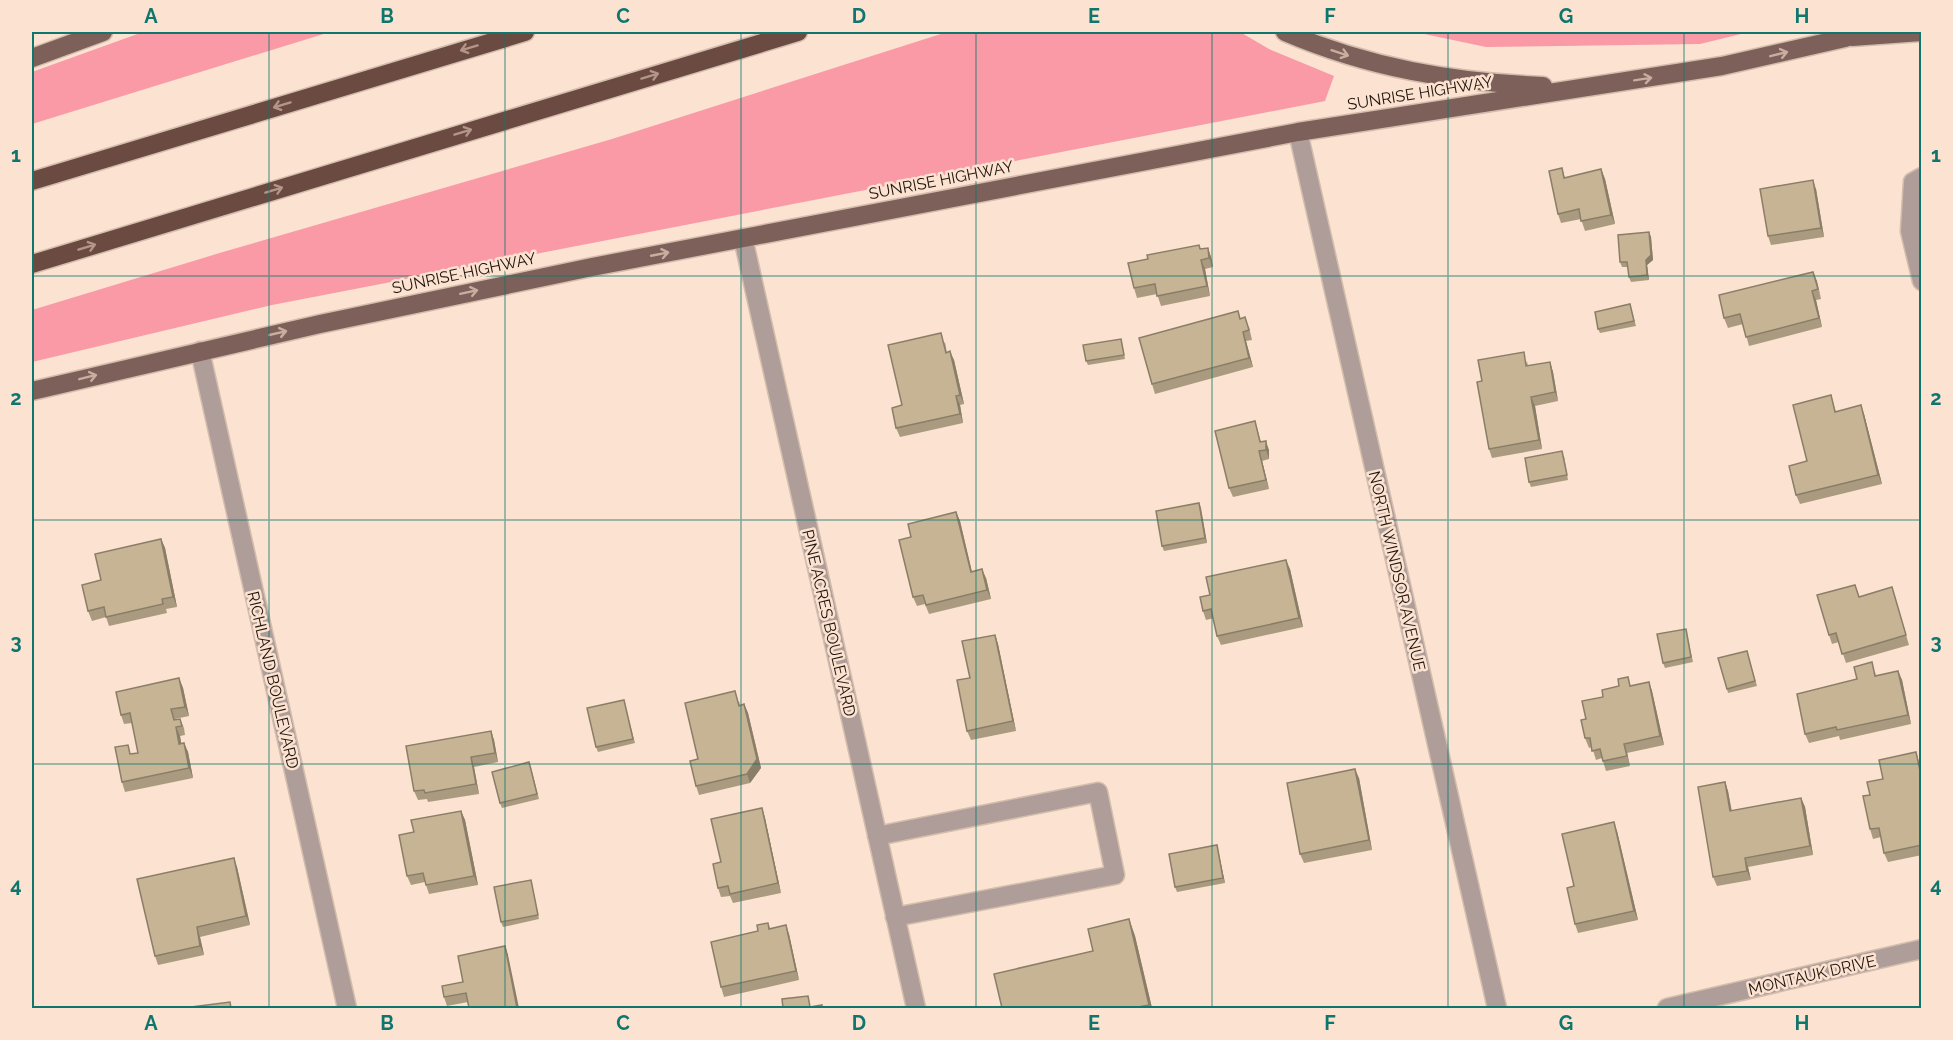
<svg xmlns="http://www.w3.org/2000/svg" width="1953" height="1040" viewBox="0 0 1953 1040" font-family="Raleway,sans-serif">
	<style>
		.green { fill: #f99aa6 }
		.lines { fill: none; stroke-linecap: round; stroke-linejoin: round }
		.minor-casing { stroke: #d4bdad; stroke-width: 21 }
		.major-casing { stroke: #d4bdad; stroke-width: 21 }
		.highway-casing { stroke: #d4bdad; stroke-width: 21 }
		.minor { stroke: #ae9d99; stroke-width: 18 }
		.major { stroke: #7d6059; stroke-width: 18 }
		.highway { stroke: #6b4a42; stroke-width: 18 }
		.wall { fill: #aa9b80 }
		.shaded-wall { fill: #8b7e68 }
		.building { fill: #c6b495; stroke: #8b7e68; stroke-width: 1.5 }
		.oneway { stroke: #b49689 }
		.oneway2 { stroke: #c9aea0 }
		.grid { fill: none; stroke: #0f766e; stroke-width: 1.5; stroke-opacity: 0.55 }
		.labels { text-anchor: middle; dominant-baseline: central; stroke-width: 5; stroke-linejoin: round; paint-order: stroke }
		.street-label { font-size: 16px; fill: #20150d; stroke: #fce2d0 }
		.neatline { fill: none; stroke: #0f766e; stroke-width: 2 }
		.grid-label { font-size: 20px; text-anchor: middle; font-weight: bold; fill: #0f766e }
	</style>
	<rect width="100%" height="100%" fill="#fce2d0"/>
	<path class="green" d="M143 32H330L32 124V72Z
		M947 32H1240L1269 49 1334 76 1325 101 272 305 32 362V310L223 252 612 139Z
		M1415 32H1749L1700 44 1486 47Z"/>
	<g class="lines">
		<g class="minor-casing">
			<path id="minor" d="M1298 132 1497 1008
				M1922 177 1913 182 1910 231 1922 281
				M743 238 916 1008
				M200 351 347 1008
				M877 836 1098 792 1115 875 895 917
				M1667 1008 1922 949"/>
		</g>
		<g class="major-casing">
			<path id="major" d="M1285 32C1369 68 1453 82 1543 86
				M1852 37 1921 32
				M32 58 103 32
				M32 391 320 324 592 267 1298 132 1722 66 1845 38 1863 32"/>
		</g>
		<g class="highway-casing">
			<path id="highway" d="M32 181 525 32
				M32 264 798 32"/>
		</g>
		<use href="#minor" class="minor"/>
		<use href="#major" class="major"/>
		<use href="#highway" class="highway"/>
	</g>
	<path class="wall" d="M1562 168 1565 178 1601 169 1605 179 1615 224 1585 231 1581 219 1561 223 1558 214Z
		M1816 189 1824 237 1771 245 1768 236Z
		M1649 232 1651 237 1653 260 1647 265 1649 280 1631 282 1629 277 1628 267H1622L1620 262Z
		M1208 248 1211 257 1213 267 1205 269 1210 296 1161 306 1157 294 1137 298 1134 288 1200 249Z
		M1813 272 1821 299 1816 300 1822 327 1749 346 1743 324 1728 328 1724 318Z
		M1630 304 1636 326 1600 333 1598 329Z
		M1241 319 1249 327 1252 340 1246 341 1253 367 1155 394 1152 384Z
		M1121 339 1125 359 1088 365 1086 361Z
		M945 342 947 353 954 360 964 404 960 405 963 423 900 437 896 428 902 405Z
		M1527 361 1528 366 1550 362 1553 372 1558 401 1535 406 1542 449 1492 458 1489 449Z
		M1831 395 1836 412 1864 414 1882 484 1800 504 1796 495 1807 461Z
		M1255 421 1261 442 1269 450V459L1262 461 1269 489 1233 497 1229 488Z
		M1564 456 1568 480 1531 487 1529 482Z
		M1199 503 1207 543 1164 551 1162 546Z
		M956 512 960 521 972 572 986 578 991 599 929 614 925 604 917 606 913 597 911 537Z
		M161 539 165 548 177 607 166 609 167 613 109 626 106 617 92 621 88 611 101 580Z
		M1290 569 1303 627 1221 645 1217 636 1214 618 1206 620 1203 611 1210 595Z
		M1859 597H1895L1909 645 1846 663 1839 642 1832 644 1829 635Z
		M1686 629 1693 662 1665 668 1663 663Z
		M995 635 998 644 1016 731 971 740 967 731 970 678Z
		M1747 651 1757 686 1728 693 1727 689Z
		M1898 671 1902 680 1911 724 1840 740 1839 736 1809 743 1805 734 1857 679 1875 672 1876 676Z
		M179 678 183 688 189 716 175 719V720L180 719 184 728 185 735 180 736 181 744 184 743 188 752 193 778 125 792 122 782 132 754 138 753 132 723 124 724 121 715Z
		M1649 682 1652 691 1664 745 1627 753 1630 766 1606 771 1602 758 1596 760 1592 747 1589 748 1585 738 1586 719 1632 686Z
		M624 700 635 743 598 752 596 747Z
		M739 701 740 705 744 704 748 713 761 768 750 783 699 795 696 786 698 759Z
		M491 731 494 740 498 762 474 767 479 794 428 802 427 799 418 800 414 791Z
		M1919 762 1922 773V855L1888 862 1884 853 1881 837 1873 839 1870 829V795L1883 779Z
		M531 767 539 799 502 808 500 803Z
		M1359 778 1372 850 1304 863 1300 854Z
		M1725 782 1728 791 1732 811 1801 798 1805 807 1813 855 1748 867 1751 880 1717 886 1713 877Z
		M762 808 765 818 781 893 733 903 730 896 721 897 718 888 721 862Z
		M461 811 465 820 478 885 429 894 425 882 411 885 407 876 414 832Z
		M1617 831 1638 920 1578 933 1575 924 1574 886Z
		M1217 845 1225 883 1177 892 1175 887Z
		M237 867 250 925 200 937 204 955 158 965 155 956Z
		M532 885 539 919 503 927 501 922Z
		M1129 919 1135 936 1152 1008H1002L1093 951Z
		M768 923 770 928 789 934 799 980 724 997 721 987 758 931Z
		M505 946 508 955 468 1002 447 1006 444 997Z"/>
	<path class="shaded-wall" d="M1601 169 1605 179 1615 224 1611 215Z
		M1813 180 1816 189 1824 237 1821 228Z
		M1649 232 1651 237 1653 260 1647 265 1649 280 1647 275 1646 260Z
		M1208 248 1211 257 1213 267 1209 258Z
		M1201 260 1205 269 1210 296 1207 286Z
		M1813 272 1817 281 1821 299 1818 289Z
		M1812 291 1816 300 1822 327 1819 318Z
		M1243 332 1246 341 1253 367 1249 358Z
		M950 351 954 360 964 404 960 395Z
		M1550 362 1553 372 1558 401 1555 392Z
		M956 396 960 405 963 423 960 414Z
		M1531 397 1535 406 1542 449 1539 440Z
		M1861 405 1864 414 1882 484 1878 475Z
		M1266 441 1269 450V459L1266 450Z
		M1259 451 1262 461 1269 489 1266 480Z
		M1199 503 1201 508 1207 543 1205 538Z
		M956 512 960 521 974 581 971 572Z
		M161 539 165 548 177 607 173 597Z
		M1286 560 1290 569 1303 627 1299 618Z
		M982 569 986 578 991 599 987 590Z
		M995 635 998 644 1016 731 1013 721Z
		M1898 671 1902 680 1911 724 1908 715Z
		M179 678 183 688 189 716 185 707Z
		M1649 682 1652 691 1664 745 1660 736Z
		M744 704 748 713 761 768 750 783 747 774Z
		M176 727 180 736 183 753 179 744Z
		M491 731 494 740 498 762 495 753Z
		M184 743 188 752 193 778 189 768Z
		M1624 744 1627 753 1630 766 1627 756Z
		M1916 752 1919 762 1922 773V780Z
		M471 757 474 767 479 794 476 784Z
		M1355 769 1359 778 1372 850 1369 840Z
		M1725 782 1728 791 1733 821 1730 811Z
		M1801 798 1805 807 1813 855 1810 846Z
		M762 808 765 818 781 893 778 883Z
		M461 811 465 820 478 885 474 876Z
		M1614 822 1617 831 1638 920 1634 911Z
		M1217 845 1218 850 1225 883 1223 878Z
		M234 858 237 867 250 925 246 916Z
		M1745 858 1748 867 1751 880 1747 871Z
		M1129 919 1135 936 1152 1008H1150L1149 1005Z
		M786 925 789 934 799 980 796 971Z
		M197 927 200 937 204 955 200 946Z
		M505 946 508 955 519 1008H517Z"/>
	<path class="building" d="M1562 168 1564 178 1601 169 1611 215 1581 221 1579 209 1558 214 1549 171Z
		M1813 180 1821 228 1768 236 1760 189Z
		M1649 232 1651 255 1646 260 1647 275 1629 277 1627 262H1620L1618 235Z
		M1199 245 1200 249 1208 248 1209 258 1201 260 1207 286 1157 296 1155 284 1134 288 1128 263 1148 259 1147 255Z
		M1813 272 1818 289 1812 291 1819 318 1746 337 1740 314 1724 318 1719 295Z
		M1630 304 1634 321 1598 329 1595 312Z
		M1238 311 1240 319 1245 317 1249 330 1243 332 1249 358 1152 384 1139 338Z
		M941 333 946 353 950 351 960 395 956 396 960 414 896 428 892 408 902 405 888 345Z
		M1121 339 1124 355 1086 361 1083 345Z
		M1524 352 1526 366 1550 362 1555 392 1531 397 1539 440 1489 449 1477 382 1482 381 1478 360Z
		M1831 395 1835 412 1861 405 1878 475 1796 495 1789 466 1807 461 1793 405Z
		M1255 421 1260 442 1266 441V450L1259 451 1266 480 1229 488 1215 431Z
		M1562 451 1567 475 1529 482 1525 458Z
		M1199 503 1205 538 1162 546 1156 511Z
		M956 512 971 572 982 569 987 590 926 605 923 595 913 597 899 540 911 537 908 524Z
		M161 539 173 597 162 599 163 604 106 617 104 607 88 611 82 585 101 580 95 554Z
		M1286 560 1299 618 1217 636 1211 609 1203 611 1200 597 1210 595 1206 577Z
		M1855 585 1859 597 1892 587 1906 635 1842 654 1836 633 1829 635 1817 595Z
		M1686 629 1691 657 1663 663 1657 634Z
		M995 635 1013 721 967 731 957 680 970 678 962 641Z
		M1747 651 1755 681 1727 689 1718 658Z
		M1872 662 1875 676 1898 671 1908 715 1837 730 1836 727 1805 734 1797 694 1857 679 1854 667Z
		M1628 677 1630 686 1649 682 1660 736 1624 744 1627 756 1603 761 1600 749 1592 751 1590 738H1585L1581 720 1586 719 1582 701 1603 697 1602 690 1619 686 1618 679Z
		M179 678 185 707 171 709 174 720 180 719 182 726 176 727 179 744 184 743 189 768 122 782 115 747 128 745 130 754 138 753 130 713 121 715 116 692Z
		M735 691 739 706 744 704 757 759 747 774 696 786 690 761 698 759 685 703Z
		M624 700 633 739 596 747 587 708Z
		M491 731 495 753 471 757 476 784 425 793 424 790 414 791 406 746Z
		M1916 752 1922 780V845L1884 853 1879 828 1870 829 1863 796 1870 795 1867 782 1883 779 1879 760Z
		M529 762 537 794 500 803 492 772Z
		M1355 769 1369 840 1300 854 1287 783Z
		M1725 782 1730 811 1801 798 1810 846 1745 858 1747 871 1713 877 1698 787Z
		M762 808 778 883 730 894 728 886 718 888 713 864 721 862 711 819Z
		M461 811 474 876 426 885 423 873 407 876 399 835 414 832 411 820Z
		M1614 822 1634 911 1575 924 1567 888 1574 886 1562 834Z
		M1217 845 1223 878 1175 887 1169 854Z
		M234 858 246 916 197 927 200 946 155 956 137 879Z
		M531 880 538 915 501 922 494 887Z
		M1129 919 1149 1005 1133 1008H1002L994 974 1093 951 1088 929Z
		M768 923 769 929 786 925 796 971 721 987 711 942 758 931 757 925Z
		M505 946 517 1008H469L466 993 444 997 442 986 463 982 458 956Z
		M808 996 810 1007 822 1005V1008H783L782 999Z
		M230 1002 231 1008H183Z"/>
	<defs><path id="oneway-shaft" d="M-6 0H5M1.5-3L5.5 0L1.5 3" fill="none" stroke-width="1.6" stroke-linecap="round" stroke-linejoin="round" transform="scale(1.5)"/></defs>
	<g class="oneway">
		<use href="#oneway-shaft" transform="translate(469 48) rotate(163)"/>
		<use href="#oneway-shaft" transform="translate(650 76) rotate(-17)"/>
		<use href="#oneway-shaft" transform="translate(282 105) rotate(163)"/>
		<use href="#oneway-shaft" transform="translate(463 132) rotate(-17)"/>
		<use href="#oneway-shaft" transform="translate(274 190) rotate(-17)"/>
		<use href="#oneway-shaft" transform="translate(87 247) rotate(-17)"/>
	</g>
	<g class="oneway2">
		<use href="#oneway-shaft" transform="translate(1340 53) rotate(18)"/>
		<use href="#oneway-shaft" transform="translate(1779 54) rotate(-14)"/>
		<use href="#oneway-shaft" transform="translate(1643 79) rotate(-9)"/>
		<use href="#oneway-shaft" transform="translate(660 254) rotate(-11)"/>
		<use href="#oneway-shaft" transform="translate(469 292) rotate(-12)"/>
		<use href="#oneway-shaft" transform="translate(278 333) rotate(-13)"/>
		<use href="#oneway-shaft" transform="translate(88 377) rotate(-14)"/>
	</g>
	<path class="grid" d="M269 32V1008M505 32V1008M741 32V1008M976 32V1008M1212 32V1008M1448 32V1008M1684 32V1008M32 276H1922M32 520H1922M32 764H1922"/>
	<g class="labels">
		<g class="street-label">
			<text transform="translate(1420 93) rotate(-9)">SUNRISE HIGHWAY</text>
			<text transform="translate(941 180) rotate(-11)">SUNRISE HIGHWAY</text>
			<text transform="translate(464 273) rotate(-12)">SUNRISE HIGHWAY</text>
			<text transform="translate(1397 571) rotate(77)">NORTH WINDSOR AVENUE</text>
			<text transform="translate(829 623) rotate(77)">PINE ACRES BOULEVARD</text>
			<text transform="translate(273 680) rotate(77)">RICHLAND BOULEVARD</text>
			<text transform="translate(1812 975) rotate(-13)">MONTAUK DRIVE</text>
		</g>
	</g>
	<rect width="1953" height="1040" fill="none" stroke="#fce2d0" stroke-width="66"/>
	<rect x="33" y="33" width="1887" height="974" class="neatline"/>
	<g class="grid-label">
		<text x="151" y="23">A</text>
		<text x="387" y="23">B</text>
		<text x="623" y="23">C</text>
		<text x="859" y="23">D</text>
		<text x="1094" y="23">E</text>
		<text x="1330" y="23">F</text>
		<text x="1566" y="23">G</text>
		<text x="1802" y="23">H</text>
		<text x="16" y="162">1</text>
		<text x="1936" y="162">1</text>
		<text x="16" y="405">2</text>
		<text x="1936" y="405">2</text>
		<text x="16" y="649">3</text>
		<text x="1936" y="649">3</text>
		<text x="16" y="892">4</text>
		<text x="1936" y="892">4</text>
		<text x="151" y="1030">A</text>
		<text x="387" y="1030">B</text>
		<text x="623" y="1030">C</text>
		<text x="859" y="1030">D</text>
		<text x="1094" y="1030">E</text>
		<text x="1330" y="1030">F</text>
		<text x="1566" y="1030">G</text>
		<text x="1802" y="1030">H</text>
	</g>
</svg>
